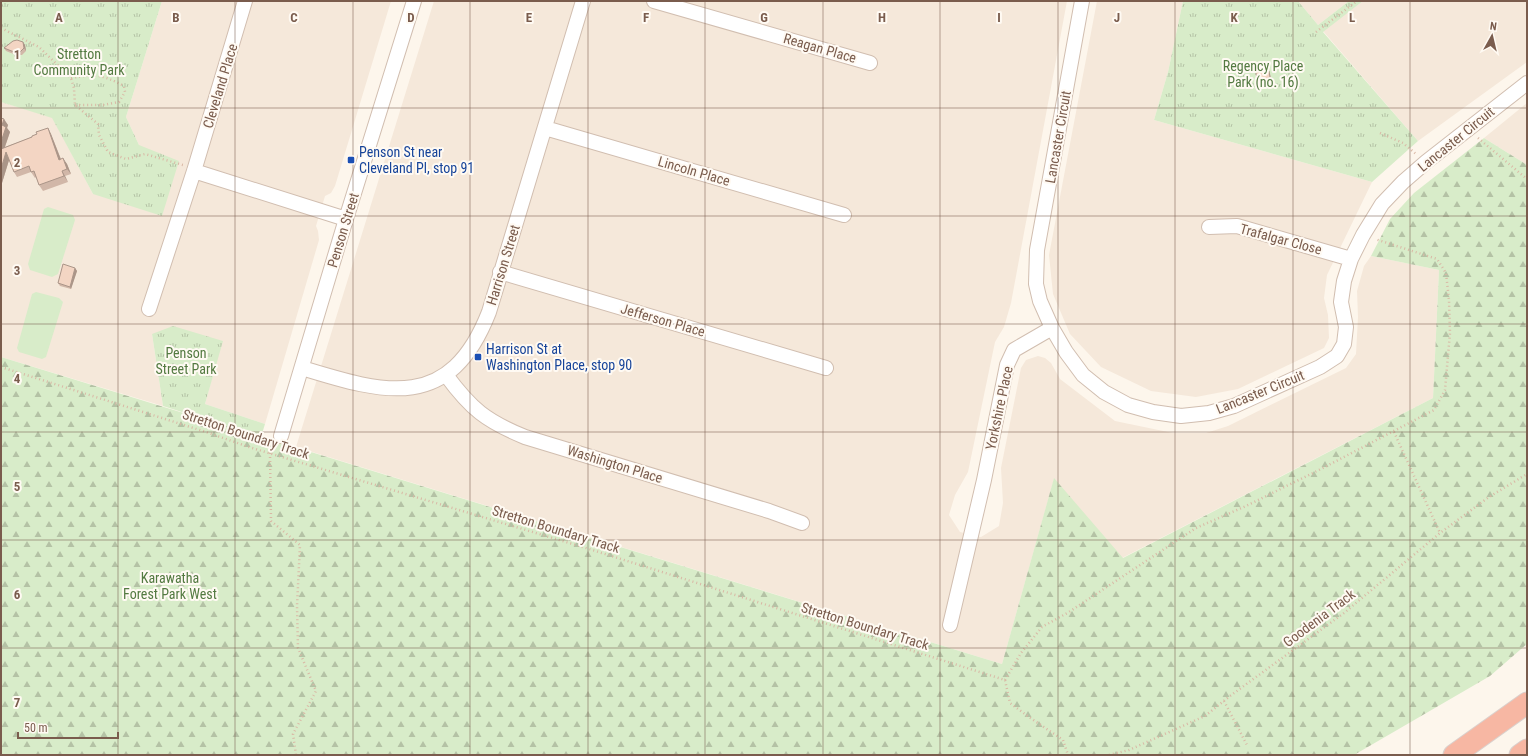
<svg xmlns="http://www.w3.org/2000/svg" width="1528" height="756" viewBox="0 0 1528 756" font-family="'Roboto Condensed',sans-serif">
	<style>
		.residential { fill: #f5e8da }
		.grass { fill: #d8ecc9 }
		.forest { fill: url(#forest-firs) }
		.park { fill: url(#park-tufts) }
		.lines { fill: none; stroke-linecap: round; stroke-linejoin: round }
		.minor-casing { stroke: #d1beb0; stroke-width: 16 }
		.highway-casing { stroke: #dad1cd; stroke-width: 23 }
		.path { stroke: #d9b8a5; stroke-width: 2.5; stroke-dasharray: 1 3; stroke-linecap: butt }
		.minor { stroke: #fff; stroke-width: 14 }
		.highway { stroke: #f7b7a3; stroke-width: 21 }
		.wall { fill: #d1b7a8 }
		.shaded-wall { fill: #aa9588 }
		.building { fill: #f3d5c3; stroke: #aa9588 }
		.grid { fill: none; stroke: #7a5c4d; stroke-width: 1; stroke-opacity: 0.55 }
		.transit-dot { fill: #1a4fb4; stroke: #fffaf3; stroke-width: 1.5 }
		.labels { text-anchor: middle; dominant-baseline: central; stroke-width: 4; stroke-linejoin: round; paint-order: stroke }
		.street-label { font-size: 14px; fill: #7a5c4d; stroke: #fffaf3 }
		.park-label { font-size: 14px; fill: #537a41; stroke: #fffaf3 }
		.transit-label { font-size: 14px; fill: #164399; stroke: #fffaf3; text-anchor: start }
		.grid-label { font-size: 13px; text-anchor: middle; font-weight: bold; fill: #7a5c4d; stroke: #fffaf3; stroke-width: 4; stroke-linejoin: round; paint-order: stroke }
	</style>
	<defs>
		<pattern id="forest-firs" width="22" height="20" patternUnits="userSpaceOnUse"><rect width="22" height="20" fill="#d8ecc9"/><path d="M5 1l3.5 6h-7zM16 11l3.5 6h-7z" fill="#b4c2a5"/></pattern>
		<pattern id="park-tufts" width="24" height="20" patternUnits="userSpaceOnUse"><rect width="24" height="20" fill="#d8ecc9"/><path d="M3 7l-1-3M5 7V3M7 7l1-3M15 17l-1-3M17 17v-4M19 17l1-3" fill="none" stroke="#b4c2a5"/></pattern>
	</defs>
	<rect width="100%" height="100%" fill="#fdf6ec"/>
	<path class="residential" d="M162 1H391L335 186 331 193 325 196 316 226 318 231 319 240 265 424 205 404 222 341 152 334 163 406 1 357V102L52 117 93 194 139 145 126 117Z
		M434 1H1067L1011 303 1004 327 995 342 968 472 955 495 949 515 960 532 981 537 999 526 1003 503 1001 468 1021 368 1026 360 1038 356 1045 358 1051 363 1060 379 1115 421 1173 433H1206L1228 426 1346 368 1356 354 1358 317 1357 291 1364 266 1371 256 1439 270 1433 398 1122 558 1054 479 1002 664 296 447Z
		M1097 1H1183L1168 72 1154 120 1372 182 1327 275 1324 298 1328 315 1329 338 1324 348 1238 389 1196 397 1151 391 1101 367 1070 334 1053 294 1049 255Z
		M1298 1H1349L1318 25Z
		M1363 1H1527V62L1418 141 1323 31Z
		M1527 103V165L1484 138Z"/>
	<path class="grass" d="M48 207 73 215 75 220 58 274 52 277 30 270 28 264 44 209Z
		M36 292 59 298 63 302 46 357 42 359 19 352 17 348 32 294Z"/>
	<path class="forest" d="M1484 138 1527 165V644L1490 676 1354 755H1V357L1002 664 1054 478 1123 558 1433 398 1439 270 1371 256 1390 219 1414 193Z"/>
	<path class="park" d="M1 1H162L126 117 139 145 179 161 162 216 93 194 52 118 1 102Z
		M1183 1H1298L1318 25 1349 1H1363L1323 32 1418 141 1372 182 1154 120 1168 72Z
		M173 326 223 341 205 404 265 424 261 437 163 406 152 334Z"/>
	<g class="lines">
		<g class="minor-casing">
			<path id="minor" d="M654 1 870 63
				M1082 1 1037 250 1036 284 1040 301 1052 328 1066 352 1083 375 1104 392 1128 405 1153 412 1181 416 1209 413 1234 406 1320 367 1337 356 1344 344 1346 327 1341 302 1344 281 1351 259 1363 235 1382 204 1403 182 1426 162 1527 83
				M545 128 844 215
				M194 171 346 219
				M1209 227 1237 226 1351 259
				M500 272 826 368
				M149 309 194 171 245 1
				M302 368C386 394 450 412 489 312L583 1
				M446 375C471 409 486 421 525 437L769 511 802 523
				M281 436 346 219 414 1
				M950 625 984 480 1007 365 1014 350 1052 328"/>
		</g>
		<g class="highway-casing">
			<path id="highway" d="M1454 755 1527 703
				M1520 755 1527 750"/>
		</g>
		<path class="path" d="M1 28 39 47 71 78 74 88 75 105 98 124 99 135 108 152 126 159 145 154 183 165
			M1316 32 1357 1
			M71 78C96 74 101 74 124 86L125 92 119 102 103 105H75
			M1380 133 1403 143 1416 154
			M1478 138 1527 179
			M1 367 203 431 252 448 586 548 1005 680 1010 703 1029 717 1063 740 1068 755
			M1394 432 1440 533
			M274 446 270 453 271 521 300 545 297 606 298 648 316 691 293 734 296 755
			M1005 680 1021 653 1042 627 1069 612 1196 528 1246 506 1321 469 1434 410 1445 390 1450 333 1449 300 1446 273 1437 259 1375 239
			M1224 701 1248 747
			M1109 755 1129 750 1205 716 1230 696 1344 613 1440 533 1489 497 1527 474"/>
		<use href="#minor" class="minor"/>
		<use href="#highway" class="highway"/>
	</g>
	<path class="wall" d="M23 42 25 45 26 51 22 55H16L6 51 4 48Z
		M1270 74 1271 79 1267 83 1262 81 1256 75Z
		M1 118 8 125 7 128 10 132 5 147 32 137 37 134 48 128 51 134 61 159 67 164 71 174 65 176 68 182 43 191 39 185 36 177 35 178 31 172 17 177 14 172 9 160 2 183H1Z
		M75 268 77 271 71 289 60 286 58 283Z"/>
	<path class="shaded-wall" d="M23 42 25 45 26 51 24 48Z
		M4 119 8 125 7 128 10 132 2 155 1 153V142L2 125Z
		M48 128 51 134 63 165 59 160Z
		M6 152 10 157 2 183 1 182V169Z
		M63 158 67 164 71 174 67 169Z
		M62 171 65 176 68 182 64 176Z
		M75 268 77 271 71 289 70 287Z"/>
	<path class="building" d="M17 40 23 42 24 48 20 52H14L4 48 13 41Z
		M1260 66 1265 67 1269 71 1270 77 1265 81 1260 79 1256 75V69Z
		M1 118 4 119 2 125 6 127 1 142Z
		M48 128 59 160 63 158 67 169 62 171 64 176 39 185 34 171 31 172 29 166 14 172 6 152 1 169V149L32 137V136L37 134 36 132Z
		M63 264 75 268 70 287 58 283Z"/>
	<path class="grid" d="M118 1V755M235 1V755M353 1V755M470 1V755M588 1V755M705 1V755M823 1V755M940 1V755M1058 1V755M1175 1V755M1293 1V755M1410 1V755M1 108H1527M1 216H1527M1 324H1527M1 432H1527M1 540H1527M1 648H1527"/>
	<g class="transit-dot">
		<rect x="347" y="156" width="8" height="8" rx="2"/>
		<rect x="474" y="353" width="8" height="8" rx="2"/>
	</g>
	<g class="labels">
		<g class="street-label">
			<text transform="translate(820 48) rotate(16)">Reagan Place</text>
			<text transform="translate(220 86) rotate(-73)">Cleveland Place</text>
			<text transform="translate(1058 137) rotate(-80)">Lancaster Circuit</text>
			<text transform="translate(1456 139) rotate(-39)">Lancaster Circuit</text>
			<text transform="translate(694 171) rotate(16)">Lincoln Place</text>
			<text transform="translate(343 230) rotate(-73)">Penson Street</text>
			<text transform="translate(1281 239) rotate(15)">Trafalgar Close</text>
			<text transform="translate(503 265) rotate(-73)">Harrison Street</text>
			<text transform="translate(663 320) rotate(16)">Jefferson Place</text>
			<text transform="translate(1260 392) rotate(-22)">Lancaster Circuit</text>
			<text transform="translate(999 408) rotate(-78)">Yorkshire Place</text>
			<text transform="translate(246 434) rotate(18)">Stretton Boundary Track</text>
			<text transform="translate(615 464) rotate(17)">Washington Place</text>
			<text transform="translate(556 529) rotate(17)">Stretton Boundary Track</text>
			<text transform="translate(1319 618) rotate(-37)">Goodenia Track</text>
			<text transform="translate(865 626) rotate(17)">Stretton Boundary Track</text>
		</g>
		<g class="park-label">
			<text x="79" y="54">Stretton<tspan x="79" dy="16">Community Park</tspan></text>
			<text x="1263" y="66">Regency Place<tspan x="1263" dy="16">Park (no. 16)</tspan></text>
			<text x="186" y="353">Penson<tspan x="186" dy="16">Street Park</tspan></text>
			<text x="170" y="578">Karawatha<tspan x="170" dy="16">Forest Park West</tspan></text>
		</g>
		<g class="transit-label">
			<text x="359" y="152">Penson St near<tspan x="359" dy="16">Cleveland Pl, stop 91</tspan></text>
			<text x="486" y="349">Harrison St at<tspan x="486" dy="16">Washington Place, stop 90</tspan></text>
		</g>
	</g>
	<g class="grid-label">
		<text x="59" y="22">A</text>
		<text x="176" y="22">B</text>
		<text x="294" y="22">C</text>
		<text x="411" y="22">D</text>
		<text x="529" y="22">E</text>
		<text x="646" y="22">F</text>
		<text x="764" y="22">G</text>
		<text x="882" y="22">H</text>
		<text x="999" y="22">I</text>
		<text x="1117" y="22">J</text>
		<text x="1234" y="22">K</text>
		<text x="1352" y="22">L</text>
		<text x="17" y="59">1</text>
		<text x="17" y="167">2</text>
		<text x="17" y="275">3</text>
		<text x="17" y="383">4</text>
		<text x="17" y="491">5</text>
		<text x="17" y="599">6</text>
		<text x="17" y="707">7</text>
	</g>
	<rect width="1528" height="756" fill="none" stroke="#7a5c4d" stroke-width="4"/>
	<g transform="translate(1492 36) rotate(8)" stroke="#fffaf3" stroke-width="3" paint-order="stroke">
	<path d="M0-3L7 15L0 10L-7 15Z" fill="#7a5c4d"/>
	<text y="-6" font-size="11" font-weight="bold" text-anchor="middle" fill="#7a5c4d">N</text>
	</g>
	<path d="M18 732v6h100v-6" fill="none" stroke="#7a5c4d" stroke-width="2"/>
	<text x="24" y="732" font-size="12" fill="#7a5c4d" stroke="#fffaf3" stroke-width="3" paint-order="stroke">50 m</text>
</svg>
